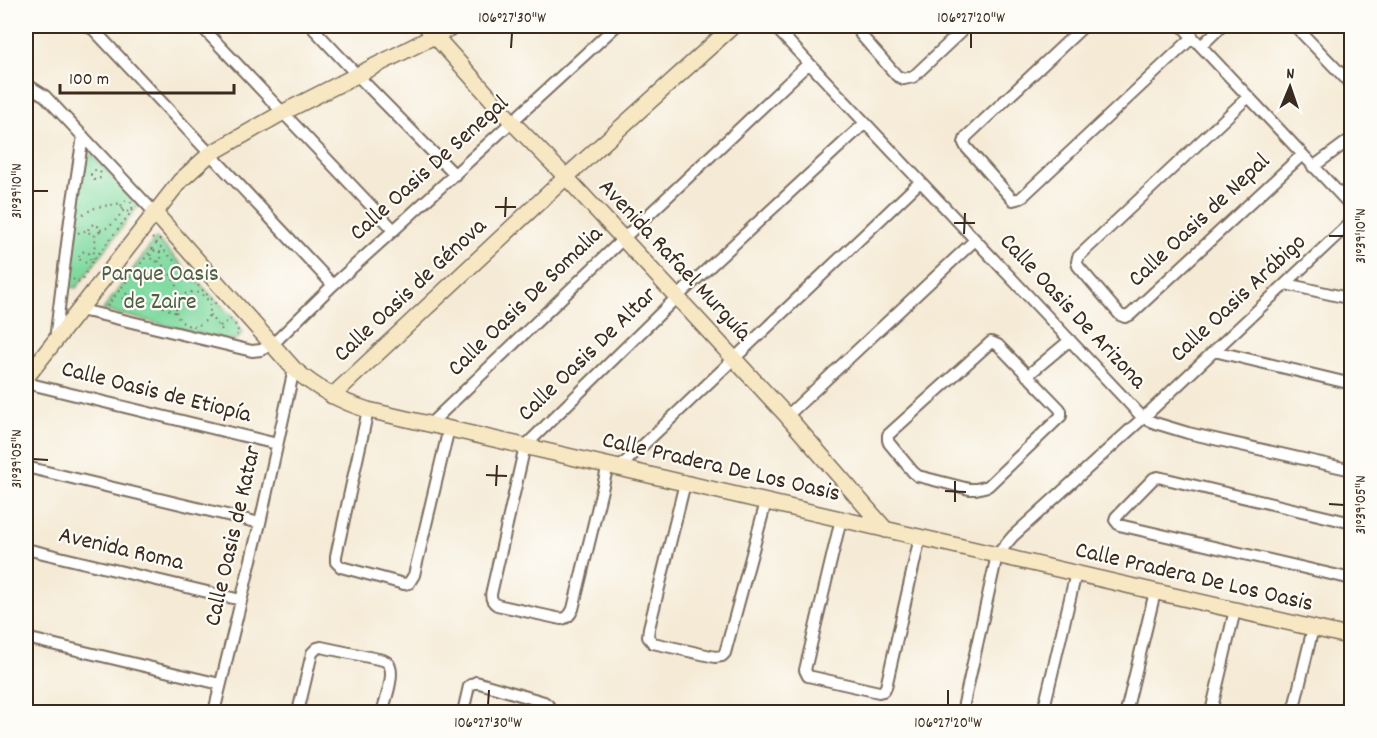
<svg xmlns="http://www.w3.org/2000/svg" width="1377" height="738" viewBox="0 0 1377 738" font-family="Dekko,sans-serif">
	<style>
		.green { fill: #80daa0; stroke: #5e825f; stroke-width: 1.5 }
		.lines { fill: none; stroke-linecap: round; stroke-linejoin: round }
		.street-casing { stroke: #7c6d5e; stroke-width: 14 }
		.secondary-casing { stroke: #7c6d5e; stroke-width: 18 }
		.path { stroke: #7c6d5e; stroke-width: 2; stroke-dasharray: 1.5 4.5; stroke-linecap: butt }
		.street { stroke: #fff; stroke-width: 10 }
		.secondary { stroke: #f7e8c3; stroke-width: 15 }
		.ticks { fill: none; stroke: #3b2a1e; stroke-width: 2 }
		.labels { text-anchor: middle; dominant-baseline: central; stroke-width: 4.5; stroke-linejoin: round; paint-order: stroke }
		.street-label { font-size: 24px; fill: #3b2a1e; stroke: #fdfcf7 }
		.park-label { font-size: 24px; fill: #505f45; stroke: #fdfcf7 }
		.neatline { fill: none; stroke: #3b2a1e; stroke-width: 2 }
		.ticks-label { font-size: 15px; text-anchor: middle; fill: #3b2a1e }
	</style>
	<rect width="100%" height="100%" fill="#fdfcf7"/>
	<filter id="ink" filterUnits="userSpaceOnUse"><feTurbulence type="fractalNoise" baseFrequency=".0167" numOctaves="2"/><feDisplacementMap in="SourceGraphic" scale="12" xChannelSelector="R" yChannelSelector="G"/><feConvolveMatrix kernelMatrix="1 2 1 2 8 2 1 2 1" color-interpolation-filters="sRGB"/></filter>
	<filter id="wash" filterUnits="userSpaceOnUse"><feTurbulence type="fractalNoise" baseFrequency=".008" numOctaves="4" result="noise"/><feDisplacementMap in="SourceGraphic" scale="24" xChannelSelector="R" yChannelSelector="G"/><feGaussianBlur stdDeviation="1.35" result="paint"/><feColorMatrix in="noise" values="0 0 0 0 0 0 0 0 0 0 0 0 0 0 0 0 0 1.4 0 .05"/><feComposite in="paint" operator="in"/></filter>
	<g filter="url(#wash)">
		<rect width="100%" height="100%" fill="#f5ead5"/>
		<path class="green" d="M86 149 139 205 76 288 66 286Z
			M156 238 238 323 242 333 238 339 228 340 103 310Z"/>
	</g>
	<g filter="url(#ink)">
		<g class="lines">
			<g class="street-casing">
				<path id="street" d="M87 26 94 30 333 285
					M201 26 394 230
					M311 26 357 75 455 175
					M774 26 1143 418 1155 423 1188 433 1352 470
					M858 26 861 35 897 76 904 79 913 77 967 26
					M1084 26 966 137 964 143 966 147 1013 200 1021 198 1193 37
					M1182 26 1352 207
					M1295 26 1345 78 1352 87
					M1201 46 1222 26
					M26 84 45 96 154 212
					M1248 97 1078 257 1077 262 1078 266 1120 315 1125 317 1130 315 1302 155
					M1313 167 1352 138
					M1286 284 1352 299
					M79 310 90 312 252 351 261 350 273 344 333 285 394 230 616 26
					M55 340 70 220 83 136
					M991 342 998 345 1059 408 1061 411V416L988 486 976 489H969L918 476 913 472 889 443 888 440V435Z
					M1214 351 1352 384
					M1027 376 1070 340
					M26 383 277 444
					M368 410 336 556V562L341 567 404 584 409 583 414 575 449 428
					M787 416 975 240
					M430 424 623 239 809 63
					M608 465 573 609C570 615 568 618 561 619L497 605C491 601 490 597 492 590L525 446 677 297 865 123
					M26 467 260 523
					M619 468 920 182
					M685 483 649 628 648 637 653 643 715 657 722 656 725 653 766 502
					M841 519 805 670 808 676 879 692 883 691 886 687 920 537
					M1352 523 1158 477 1154 478 1116 517 1115 520 1119 525 1352 579
					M26 549 241 600
					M26 638 220 684
					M214 712 260 523 294 369
					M298 712 312 653 317 648 321 647 383 660C387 662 389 663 390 667 394 677 385 702 382 712
					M463 712 469 686 476 682 544 702 548 705 549 712
					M963 712V708L997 555 1013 536 1143 418 1352 221
					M1043 712 1076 573
					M1126 712 1155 592
					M1211 712 1235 610
					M1293 712 1313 628
					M1345 712 1352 681"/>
			</g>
			<g class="secondary-casing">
				<path id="secondary" d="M426 26 512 122 566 177 787 416 886 530
					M154 212 294 369C317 389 339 401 368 410L1352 637
					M26 378 180 181 210 154 282 113 454 26
					M332 396 566 177 733 26"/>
			</g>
			<path class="path" d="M91 175a5 5 0 1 1 10 0a5 5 0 1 1-10 0Z
				M121.5 206a5.5 5.5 0 1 1 11 0a5.5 5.5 0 1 1-11 0Z
				M83 214 97 207 122 203
				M88.5 230a5.5 5.5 0 1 1 11 0a5.5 5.5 0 1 1-11 0Z
				M100 230C111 229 117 218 124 210
				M78 233 88 230
				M152 238 219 307
				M150.5 256a5.5 5.5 0 1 1 11 0a5.5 5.5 0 1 1-11 0Z
				M79.5 257a5.5 5.5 0 1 1 11 0a5.5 5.5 0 1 1-11 0Z
				M93 259 96 235
				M158 261C169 270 178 283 179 299
				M73 279 77 282 81 281 92 262 136 206
				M176 309a17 17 0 1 1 34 0a17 17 0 1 1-34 0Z
				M122.5 299a5.5 5.5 0 1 1 11 0a5.5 5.5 0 1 1-11 0Z
				M134 300 155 303 176 313
				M107 306 161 238
				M209 315 225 333
				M235 324 239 333 237 335
				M220 326 231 319"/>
			<use href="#street" class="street"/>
			<use href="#secondary" class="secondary"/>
		</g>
	</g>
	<path class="ticks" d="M511 48 512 33M971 48V33M33 191H48M495 207H516M505 217 506 197M954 223H975M964 234 965 213M1329 236H1344M33 459 48 460M486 475 507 476M496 486 497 465M945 491 966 492M955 502V481M1329 504 1344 505M488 705 489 690M948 705V690"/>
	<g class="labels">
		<g class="street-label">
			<text transform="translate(430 169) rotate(-42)">Calle Oasis De Senegal</text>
			<text transform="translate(1200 221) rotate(-43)">Calle Oasis de Nepal</text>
			<text transform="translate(674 261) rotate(47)">Avenida Rafael Murguía</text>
			<text transform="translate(411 291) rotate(-43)">Calle Oasis de Génova</text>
			<text transform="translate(1239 299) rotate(-43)">Calle Oasis Arábigo</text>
			<text transform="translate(526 302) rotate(-44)">Calle Oasis De Somalia</text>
			<text transform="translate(1072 312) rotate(47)">Calle Oasis De Arizona</text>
			<text transform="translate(588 355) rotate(-44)">Calle Oasis De Altar</text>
			<text transform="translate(156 393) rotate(14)">Calle Oasis de Etiopía</text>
			<text transform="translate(721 468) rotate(13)">Calle Pradera De Los Oasis</text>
			<text transform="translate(234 536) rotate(-77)">Calle Oasis de Katar</text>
			<text transform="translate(121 550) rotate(13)">Avenida Roma</text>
			<text transform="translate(1194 578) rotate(13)">Calle Pradera De Los Oasis</text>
		</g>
		<g class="park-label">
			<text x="160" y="275">Parque Oasis<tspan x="160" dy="28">de Zaire</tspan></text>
		</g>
	</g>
	<rect width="1377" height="738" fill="none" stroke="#fdfcf7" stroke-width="66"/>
	<g transform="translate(1290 87) rotate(2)" stroke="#fdfcf7" stroke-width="4.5" paint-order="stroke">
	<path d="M0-4.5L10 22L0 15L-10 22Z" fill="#3b2a1e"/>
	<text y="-9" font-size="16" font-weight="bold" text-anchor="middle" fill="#3b2a1e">N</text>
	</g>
	<path d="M60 84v9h174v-9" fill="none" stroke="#3b2a1e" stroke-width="3"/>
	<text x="69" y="84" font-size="18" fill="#3b2a1e" stroke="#fdfcf7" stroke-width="4.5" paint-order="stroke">100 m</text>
	<rect x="33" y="33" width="1311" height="672" class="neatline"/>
	<g class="ticks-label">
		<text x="512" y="22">106°27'30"W</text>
		<text x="971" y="22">106°27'20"W</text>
		<text transform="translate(16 191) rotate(-90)" y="5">31°39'10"N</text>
		<text transform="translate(1360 236) rotate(-90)" y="5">31°39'10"N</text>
		<text transform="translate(16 459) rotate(-90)" y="5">31°39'05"N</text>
		<text transform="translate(1360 505) rotate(-90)" y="5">31°39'05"N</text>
		<text x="488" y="727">106°27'30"W</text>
		<text x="948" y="727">106°27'20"W</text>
	</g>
</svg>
